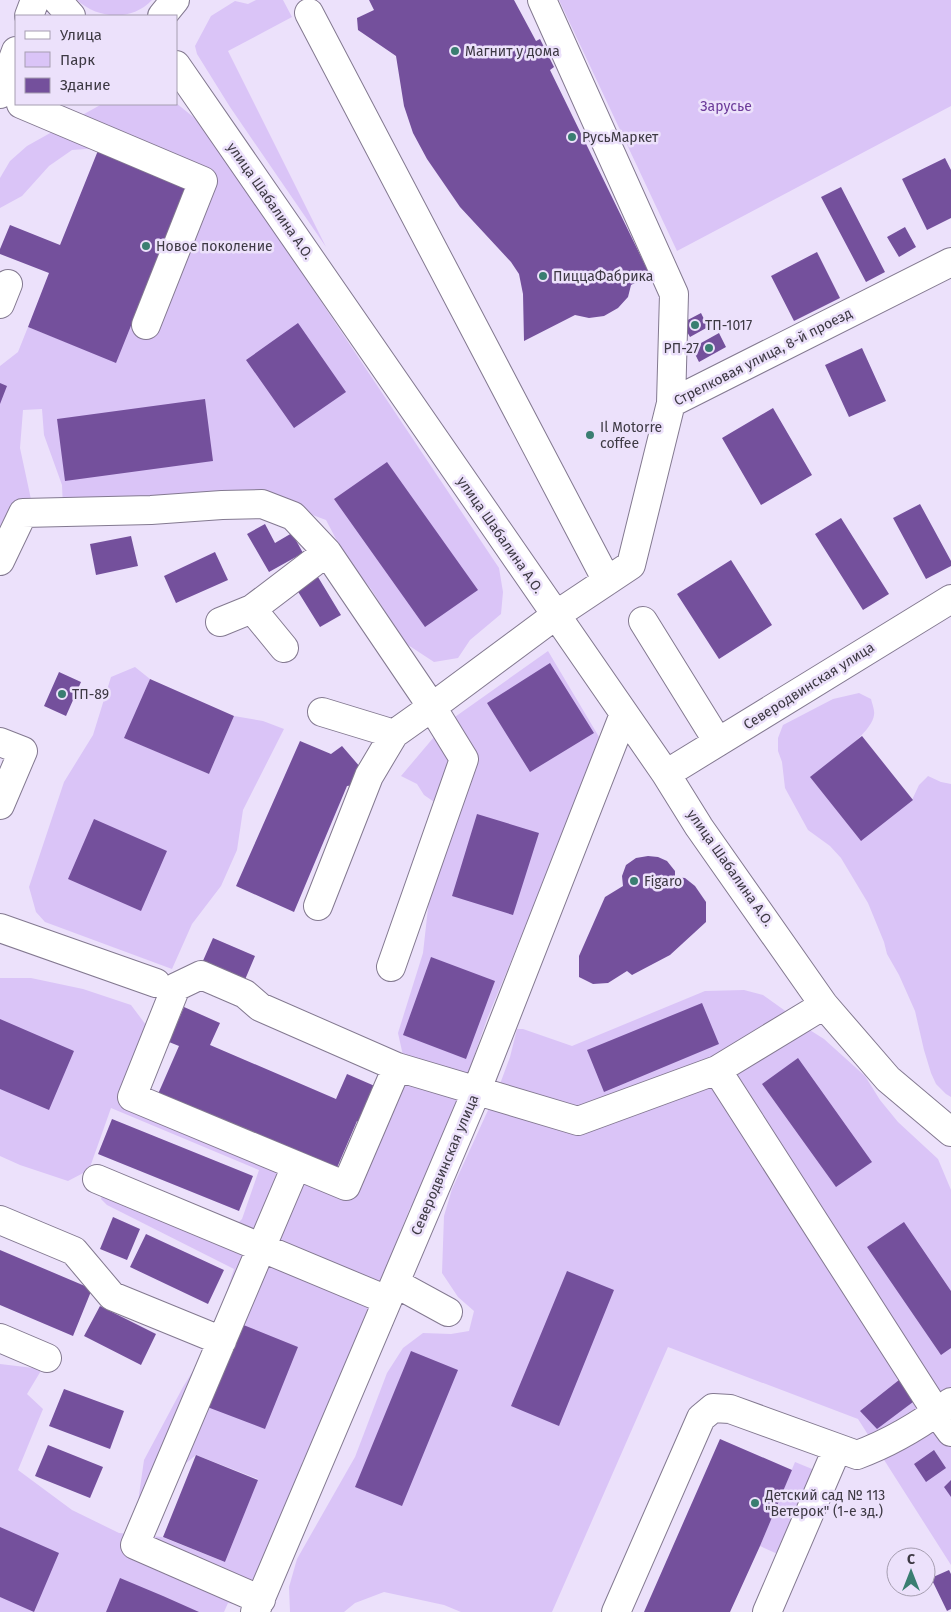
<svg xmlns="http://www.w3.org/2000/svg" width="951" height="1612" viewBox="0 0 951 1612" font-family="'Fira Sans',sans-serif">
	<style>
		.green { fill: #dac4f7 }
		.building { fill: #74509c }
		.lines { fill: none; stroke-linecap: round; stroke-linejoin: round }
		.minor-casing { stroke: #837990; stroke-width: 30 }
		.minor { stroke: #fff; stroke-width: 28 }
		.poi-dot { fill: #3a7e71; stroke: #ece1fb; stroke-width: 2 }
		.labels { text-anchor: middle; dominant-baseline: central; stroke-width: 5; stroke-linejoin: round; paint-order: stroke }
		.poi-label { font-size: 14px; fill: #3d3943; stroke: #ece1fb; text-anchor: start }
		.park-label { font-size: 14px; fill: #6b3a99; stroke: #ece1fb }
		.street-label { font-size: 14px; fill: #3d3943; stroke: #ece1fb }
	</style>
	<rect width="100%" height="100%" fill="#ece1fb"/>
	<path class="green" d="M77 0H152C131 22 98 19 77 0Z
		M256 0H283L292 17 228 51 326 247 230 107 197 54 195 46 211 16 235 1 248 4Z
		M559 0H951V106L677 251Z
		M176 103 197 120 282 243 499 568 503 592 501 614 470 640 458 658 434 662 405 643 371 589 347 560 326 520 275 501 63 508 62 485 44 435 42 409 23 410 20 448 32 504 0 553V366L18 352 28 327 116 362 99 148 72 150 49 166 22 196 0 208V178L10 161 27 146 102 104Z
		M548 651 602 742 487 1019 429 1186 410 1208 396 1243 388 1276 302 1463 303 1494 250 1607 228 1603 224 1612H0V1364L42 1369 27 1394 43 1409 18 1470 72 1510 119 1533 162 1537 225 1562 258 1479 196 1455 138 1502 144 1460 183 1387 209 1345 234 1269 107 1205 101 1199 103 1191 222 1239 242 1219 259 1170 111 1108 89 1170 68 1181 20 1165 0 1156V978H31L83 989 131 1005 146 1025 126 1078 352 1196 404 1060 398 1033 423 953 429 899 443 808 424 795 417 784 401 776 445 724Z
		M135 667 150 679 125 738 209 774 234 716 263 721 284 729 243 810 237 850 221 886 192 924 172 969 45 922 36 912 29 887 64 782 93 735 111 677Z
		M859 693 871 699C872 704 875 710 874 715 872 734 826 764 811 777L912 800 919 785 928 776 941 782 951 784V1097L946 1094 936 1084 931 1073 924 1050 915 1011 899 975 887 954 884 942 868 903 841 858 830 846 808 830 785 788 782 762 778 751V738L783 725 833 699Z
		M744 990 763 995 784 1010 805 1027 824 1039 865 1076 880 1100 898 1122 938 1159 951 1190V1565L858 1419 668 1347 552 1612H461L444 1605 384 1592 355 1603 344 1612H290L289 1587 297 1559 355 1457 387 1373 403 1348 423 1333 451 1334 469 1331 474 1311 458 1297 442 1273 444 1216 452 1189 500 1084 510 1057 517 1029H523L572 1046 705 991Z
		M795 1462 817 1471 782 1556 760 1546Z"/>
	<path class="building" d="M369 0H514L536 41 540 39 554 67 550 70 650 275 631 285 628 297 618 308 604 316 589 318 575 315 524 341 523 294 519 274 511 262 460 207 427 159 413 133 404 106 396 56 358 30 357 18 374 10Z
		M99 148 188 184 116 363 28 327 49 273 0 254V249L10 225 60 245Z
		M945 158 951 170V218L927 230 902 179Z
		M841 187 885 272 866 282 821 197Z
		M905 227 916 247 899 257 887 237Z
		M817 252 840 298 794 321 771 276Z
		M701 313 708 327 690 337 682 323Z
		M298 323 346 392 294 428 246 360Z
		M719 333 726 347 699 362 692 348Z
		M862 348 886 401 849 417 825 365Z
		M0 383 7 386 0 404Z
		M205 399 213 461 65 481 57 419Z
		M773 408 812 475 761 505 722 438Z
		M387 462 478 590 425 627 334 499Z
		M920 504 951 561V566L926 579 893 518Z
		M841 518 889 594 863 610 815 534Z
		M265 524 275 543 292 533 303 553 269 572 247 534Z
		M131 536 138 566 96 575 90 544Z
		M215 552 228 580 176 603 164 576Z
		M731 560 772 625 719 659 677 594Z
		M318 577 341 615 320 627 297 590Z
		M550 663 594 733 530 772 487 703Z
		M59 672 81 682 66 716 44 706Z
		M150 679 234 716 209 774 124 738Z
		M862 736 913 800 861 841 810 777Z
		M300 741 331 754 342 746 361 768 355 785 347 786 294 912 236 886Z
		M477 814 539 833 513 915 452 896Z
		M94 819 167 851 141 911 68 879Z
		M648 856 658 857 667 861 675 871V877L685 878 695 886 706 902V922L670 955 632 975 627 971 608 983 593 984 579 977V956L605 897 623 886 622 876 626 865 636 858Z
		M213 938 255 956 244 982 202 963Z
		M431 957 495 981 466 1059 403 1035Z
		M702 1003 719 1044 604 1092 587 1050Z
		M184 1007 220 1023 210 1045 336 1099 347 1074 384 1090 368 1126 357 1121 336 1170 158 1094 179 1046 169 1042Z
		M0 1019 74 1051 49 1110 0 1089Z
		M798 1058 872 1162 836 1187 762 1084Z
		M112 1119 253 1176 239 1211 98 1154Z
		M113 1217 140 1229 127 1260 100 1249Z
		M904 1222 951 1291V1348L941 1355 867 1247Z
		M146 1234 224 1270 208 1304 130 1267Z
		M0 1250 92 1289 73 1336 0 1305Z
		M567 1271 614 1290 559 1426 511 1406Z
		M100 1306 156 1334 141 1365 84 1336Z
		M236 1322 298 1347 265 1429 202 1405Z
		M411 1351 458 1370 402 1506 355 1487Z
		M899 1380 917 1399 877 1429 860 1411Z
		M64 1389 124 1411 110 1449 49 1426Z
		M720 1439 792 1470 760 1546 730 1612H644Z
		M48 1445 103 1467 90 1498 35 1476Z
		M934 1450 946 1468 926 1482 914 1464Z
		M196 1455 258 1480 225 1562 163 1537Z
		M951 1480V1497L944 1487Z
		M0 1527 59 1553 34 1612 0 1597Z
		M949 1570 951 1574V1609L947 1611 931 1578Z
		M120 1578 163 1596 199 1612H106Z"/>
	<g class="lines">
		<g class="minor-casing">
			<path id="minor" d="M57 0 71 16
				M542 0 674 294 671 403
				M309 13 607 581
				M29 16 35 0
				M162 16 175 0
				M176 65 666 774 699 827 824 1005 888 1079 951 1132
				M0 94 16 51
				M21 104 203 181 146 325
				M0 304 8 284
				M0 561 23 513 151 510 222 505 262 504 293 516 327 552 432 707 464 759 391 967
				M643 621 718 742
				M220 622 252 609
				M284 648 252 609 327 552
				M322 712 394 734
				M0 742 23 751 0 805
				M666 774 951 599
				M318 906 369 776 394 734 432 707 556 615 631 565 671 403 951 262
				M0 928 156 983
				M201 975 245 994 260 1007 397 1067 346 1186 132 1097 176 987Z
				M824 1005 717 1070 937 1413 951 1432
				M397 1067 578 1121 717 1070
				M97 1179 387 1300
				M0 1220 74 1251 112 1296 222 1341
				M395 1283 448 1312
				M0 1338 47 1358
				M261 1600 135 1545 296 1166
				M255 1612 476 1092 624 714
				M616 1612 701 1418 713 1408 730 1409 857 1455C890 1443 923 1423 951 1402
				M767 1612 837 1449"/>
		</g>
		<use href="#minor" class="minor"/>
	</g>
	<g class="poi-dot">
		<circle cx="455" cy="51" r="5"/>
		<circle cx="572" cy="137" r="5"/>
		<circle cx="146" cy="246" r="5"/>
		<circle cx="543" cy="276" r="5"/>
		<circle cx="695" cy="325" r="5"/>
		<circle cx="709" cy="348" r="5"/>
		<circle cx="590" cy="435" r="5"/>
		<circle cx="62" cy="694" r="5"/>
		<circle cx="634" cy="881" r="5"/>
		<circle cx="755" cy="1503" r="5"/>
	</g>
	<g class="labels">
		<g class="poi-label">
			<text x="465" y="51">Магнит у дома</text>
			<text x="582" y="137">РусьМаркет</text>
			<text x="156" y="246">Новое поколение</text>
			<text x="553" y="276">ПиццаФабрика</text>
			<text x="705" y="325">ТП-1017</text>
			<text x="699" y="348" text-anchor="end">РП-27</text>
			<text x="600" y="427">Il Motorre<tspan x="600" dy="16">coffee</tspan></text>
			<text x="72" y="694">ТП-89</text>
			<text x="644" y="881">Figaro</text>
			<text x="765" y="1495">Детский сад № 113<tspan x="765" dy="16">"Ветерок" (1-е зд.)</tspan></text>
		</g>
		<g class="park-label">
			<text x="726" y="106">Зарусье</text>
		</g>
		<g class="street-label">
			<text transform="translate(270 201) rotate(55)">улица Шабалина А.О.</text>
			<text transform="translate(763 357) rotate(-27)">Стрелковая улица, 8-й проезд</text>
			<text transform="translate(500 535) rotate(55)">улица Шабалина А.О.</text>
			<text transform="translate(809 686) rotate(-32)">Северодвинская улица</text>
			<text transform="translate(730 868) rotate(55)">улица Шабалина А.О.</text>
			<text transform="translate(445 1165) rotate(-67)">Северодвинская улица</text>
		</g>
	</g>
	<rect x="15" y="15" width="162" height="90" fill="#ece1fb" stroke="#a69eb1"/>
	<rect x="25" y="31" width="25" height="8" fill="#ffffff" stroke="#a69eb1"/>
	<text x="60" y="40" font-size="15" fill="#3d3943">Улица</text>
	<rect x="25" y="52" width="25" height="15" fill="#dac4f7" stroke="#a69eb1"/>
	<text x="60" y="65" font-size="15" fill="#3d3943">Парк</text>
	<rect x="25" y="78" width="25" height="15" fill="#74509c" stroke="#a69eb1"/>
	<text x="60" y="90" font-size="15" fill="#3d3943">Здание</text>
	<g transform="translate(911 1572)"><circle r="24" fill="#ece1fb" stroke="#a69eb1"/>
	<path d="M0-4L9 19L0 12L-9 19Z" fill="#3a7e71"/>
	<text y="-8" font-size="14" font-weight="bold" text-anchor="middle" fill="#3d3943">С</text>
	</g>
</svg>
